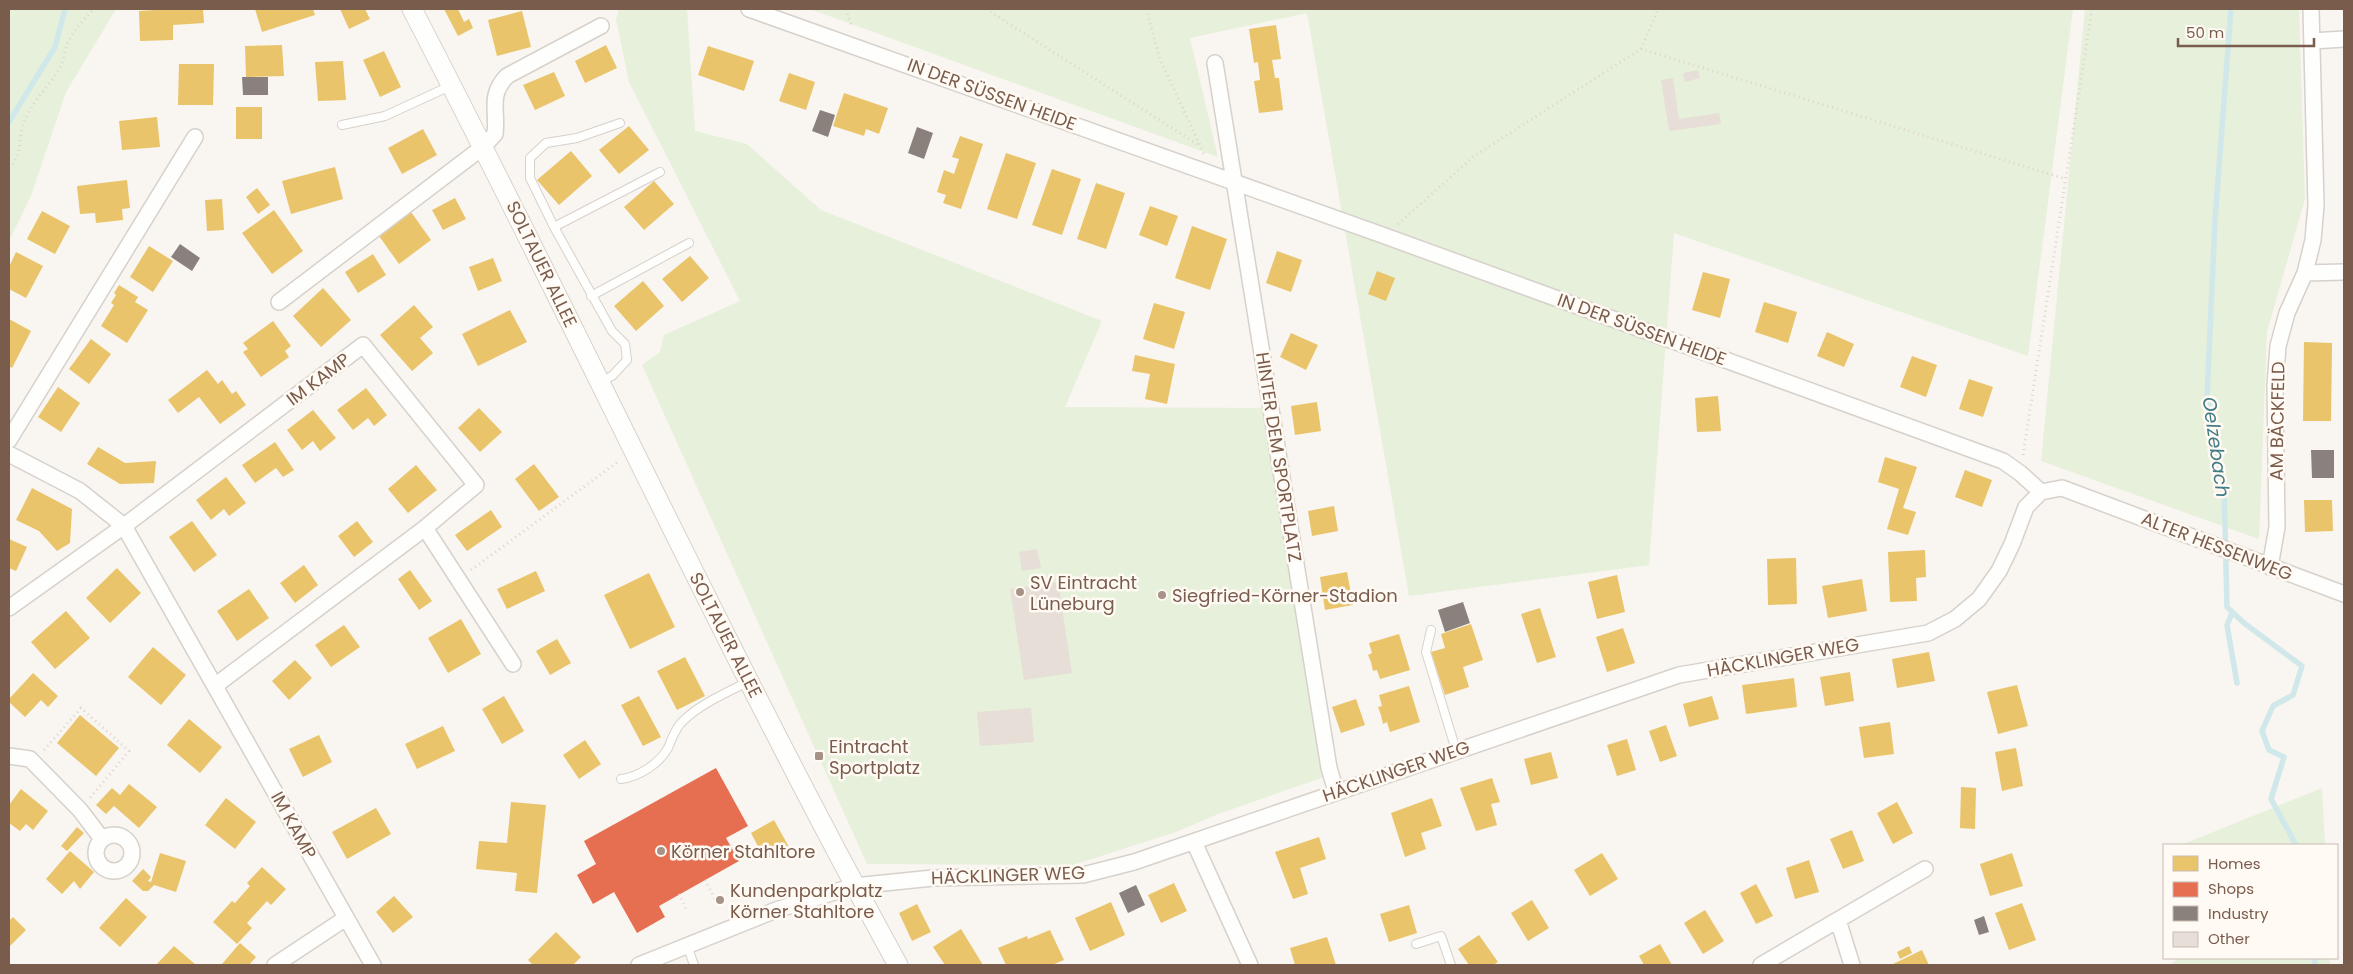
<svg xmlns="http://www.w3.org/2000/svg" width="2353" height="974" viewBox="0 0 2353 974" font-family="Poppins,sans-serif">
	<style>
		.green { fill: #e7f0db }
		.homes { fill: #e9c46a }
		.shops { fill: #e76f51 }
		.industry { fill: #8a817c }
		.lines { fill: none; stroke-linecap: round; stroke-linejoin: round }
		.stream { stroke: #d0e8ea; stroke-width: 5.5 }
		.building { fill: #e6ded7 }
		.service-casing { stroke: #d7d1cb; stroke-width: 10 }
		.minor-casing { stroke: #d7d1cb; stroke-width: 18 }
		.tertiary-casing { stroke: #d7d1cb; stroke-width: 21 }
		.path { stroke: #dcd5d0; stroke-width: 3; stroke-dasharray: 1 4; stroke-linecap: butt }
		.service { stroke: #fefefd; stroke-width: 8 }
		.minor { stroke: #fefefd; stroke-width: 15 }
		.tertiary { stroke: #fefefd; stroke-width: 19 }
		.poi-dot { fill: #a69286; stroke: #fffaf3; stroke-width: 2 }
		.labels { text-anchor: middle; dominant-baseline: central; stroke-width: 5; stroke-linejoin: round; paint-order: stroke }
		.street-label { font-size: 18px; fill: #7a5c4d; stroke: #fffaf3 }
		.poi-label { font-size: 18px; fill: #7a5c4d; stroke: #fffaf3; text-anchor: start }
		.water-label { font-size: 19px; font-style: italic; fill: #437c86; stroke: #fffaf3 }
	</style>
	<rect width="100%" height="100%" fill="#f9f5f0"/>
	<path class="green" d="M9 9H116L66 92 31 196 9 241Z
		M619 9H687L695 131 747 144 821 210 1102 321 1065 407 1265 408 1324 777 1218 814 1176 832 1073 865 867 864 642 365 660 352 664 335 740 301 629 82 616 19Z
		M810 9H2073L2028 356 1674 233 1649 565 1409 596 1307 13 1190 38 1218 157Z
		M2085 9H2299L2305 199 2267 332 2259 539 2041 461Z
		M2322 788 2325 845H2181Z
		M2178 958H2330V965H2170Z"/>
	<path class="homes" d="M172 9H203L204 23 173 25V40L140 41 139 11Z
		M255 9H313L315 15 262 32Z
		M340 9H365L370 19 349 29Z
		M444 9H458L464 22 469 19 473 28 458 36Z
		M522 11 531 47 497 56 488 20Z
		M1276 25 1281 59 1272 60 1275 78H1279L1283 110 1259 113 1254 81 1260 80 1258 62 1254 63 1249 29Z
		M282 45 284 76 246 77 245 46Z
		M606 45 617 68 585 83 575 61Z
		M708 46 754 61 744 91 698 75Z
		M384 51 401 87 380 97 363 60Z
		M343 61 346 100 318 101 315 62Z
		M179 64H214L213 105H178Z
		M554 72 565 96 535 110 523 85Z
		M789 73 815 82 806 110 779 101Z
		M844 93 888 108 879 134 866 129 864 136 833 126Z
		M236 107H262V139H236Z
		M157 117 160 147 122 150 119 121Z
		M629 126 649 150 619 174 599 150Z
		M423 129 437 155 402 174 388 148Z
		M960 136 983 144 961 209 943 203 946 195 937 192 944 170 954 174 959 159 952 157Z
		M571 151 592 176 559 205 537 180Z
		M1006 153 1036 163 1017 219 987 209Z
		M335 167 343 199 291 214 282 181Z
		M1052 169 1081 179 1062 235 1032 225Z
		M127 180 130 208 122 209 123 220 96 223 95 213 80 214 77 186Z
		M654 181 674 204 644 230 624 207Z
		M1096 183 1125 193 1106 249 1077 239Z
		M257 188 270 205 258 214 246 197Z
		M455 198 466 219 443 230 432 210Z
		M222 199 224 230 207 231 205 200Z
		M1150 206 1178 216 1167 246 1139 235Z
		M274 210 303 251 272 274 242 233Z
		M42 211 70 226 55 254 27 239Z
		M411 212 431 240 399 264 379 236Z
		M1192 226 1227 239 1210 290 1175 278Z
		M149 246 173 261 153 292 130 277Z
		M1277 251 1302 260 1291 292 1266 283Z
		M16 252 43 266 26 298 9 289V267Z
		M373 254 386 275 358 293 345 272Z
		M690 256 709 278 682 302 662 279Z
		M493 258 502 281 478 291 469 267Z
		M1377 271 1395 278 1386 301 1368 294Z
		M1703 272 1730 279 1720 318 1692 310Z
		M643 281 664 306 636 331 614 306Z
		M119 285 138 297 135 302 148 310 127 343 101 326 114 305 111 303 116 295 114 293Z
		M323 288 351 320 321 347 293 316Z
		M1764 302 1797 312 1788 343 1755 332Z
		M1154 303 1185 312 1174 349 1143 339Z
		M414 305 433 327 420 338 433 353 412 371 380 335Z
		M510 310 527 342 478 366 462 334Z
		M9 319 31 331 12 368 9 366Z
		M273 321 291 346 285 351 289 357 261 377 243 352 248 349 243 343Z
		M1827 332 1854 344 1844 367 1817 356Z
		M1291 333 1318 345 1306 370 1280 357Z
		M91 339 111 354 89 384 69 369Z
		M2304 342 2332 343 2331 421H2303Z
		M1135 355 1175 364 1167 404 1145 399 1150 374 1132 371Z
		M1912 356 1937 365 1926 397 1900 387Z
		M207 370 218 384 222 380 232 394 236 391 246 405 220 424 199 397 178 413 168 400Z
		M1969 379 1993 387 1983 417 1959 409Z
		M58 387 80 403 61 432 38 417Z
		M366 388 387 415 374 426 368 418 353 430 337 410Z
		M1718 396 1721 431 1697 432 1695 398Z
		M1317 402 1321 431 1295 435 1291 406Z
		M479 408 502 432 480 452 458 428Z
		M313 410 336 438 320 451 313 441 302 450 287 430Z
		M275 442 294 470 283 477 276 468 255 483 242 465Z
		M98 447 125 463 156 461 154 483 120 484 87 464Z
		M1885 457 1917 467 1903 508 1916 512 1908 535 1887 529 1899 489 1878 482Z
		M534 464 559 497 539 511 515 479Z
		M416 465 437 490 408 513 388 489Z
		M1965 470 1992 480 1982 507 1955 497Z
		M226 477 246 503 229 516 224 509 211 520 196 500Z
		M32 488 72 509 70 543 57 551 39 531 16 520Z
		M2304 500H2332L2333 531 2305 532Z
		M1334 506 1338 531 1312 536 1308 511Z
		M491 510 502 527 467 551 455 535Z
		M192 521 217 555 194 572 169 537Z
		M357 521 373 542 354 557 338 536Z
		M9 539 27 547 16 571 9 568Z
		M1925 550 1926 577 1916 578 1917 601 1890 602 1888 552Z
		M1796 558 1797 604 1768 605 1767 559Z
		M304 565 318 585 295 603 280 583Z
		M117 568 141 593 110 623 86 598Z
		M410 570 432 601 419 610 398 579Z
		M536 571 545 591 507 609 497 589Z
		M1347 572 1353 605 1325 610 1320 577Z
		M649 573 675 627 630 649 604 595Z
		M1617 575 1625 612 1597 619 1588 582Z
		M1862 579 1867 611 1828 618 1822 586Z
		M249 589 269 618 237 641 217 611Z
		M1540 608 1556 657 1537 663 1521 614Z
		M66 611 90 638 55 669 31 642Z
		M461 619 481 654 448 673 428 638Z
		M1471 624 1483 660 1463 667 1469 687 1445 695 1431 652 1445 648 1441 634Z
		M344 625 360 647 331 667 315 645Z
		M1623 628 1635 663 1607 672 1596 637Z
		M1399 634 1410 670 1380 679 1377 670 1373 671 1371 662 1368 655 1372 653 1369 643Z
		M557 639 571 663 550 675 536 651Z
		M153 647 186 675 161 705 128 677Z
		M1929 652 1935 681 1897 688 1892 659Z
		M685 657 705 696 677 710 657 671Z
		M295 660 312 678 289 700 272 681Z
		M1850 672 1854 701 1825 706 1820 677Z
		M33 673 58 696 48 707 41 700 25 717 9 702V699Z
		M1794 678 1797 707 1746 714 1742 685Z
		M2017 685 2028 726 1998 734 1987 692Z
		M1409 686 1420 722 1390 732 1387 722 1383 724 1381 715 1378 707 1382 706 1379 695Z
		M504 696 524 731 502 744 482 709Z
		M639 696 661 737 643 746 621 705Z
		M1712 696 1719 719 1689 727 1683 704Z
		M1356 699 1365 725 1341 733 1332 707Z
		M80 715 119 748 96 776 57 743Z
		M189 719 222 747 200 773 167 745Z
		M1890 722 1894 754 1864 758 1859 727Z
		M1666 725 1677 756 1660 762 1649 731Z
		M443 726 455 751 417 769 405 744Z
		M319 735 332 762 303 777 289 749Z
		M1627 739 1636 770 1617 776 1607 745Z
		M585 740 601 764 579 779 563 755Z
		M2016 748 2023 786 2002 791 1995 752Z
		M1551 752 1558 778 1531 785 1524 759Z
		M1492 778 1500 802 1491 804 1497 825 1476 831 1460 788Z
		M129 784 157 807 139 828 114 806 106 814 96 805 112 788 120 795Z
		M1961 787 1976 788 1975 829 1960 828Z
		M21 789 48 811 33 830 26 824 20 831 9 823V805Z
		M226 798 256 822 235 849 205 825Z
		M1432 798 1442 826 1421 833 1426 849 1405 857 1391 813Z
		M511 802 546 805 537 893 515 891 517 873 476 869 479 841 507 843Z
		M1897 802 1913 833 1893 844 1877 813Z
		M376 808 391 834 347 859 332 832Z
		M774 820 789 847 765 860 751 833Z
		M77 827 84 833 67 851 61 846Z
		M1852 830 1864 861 1843 869 1830 839Z
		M1319 837 1326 859 1300 868 1308 894 1293 899 1275 852Z
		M70 851 94 872 80 889 74 881 62 894 46 879Z
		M160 853 186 861 176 892 154 885 148 891H143L132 881 143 869 151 877 148 881 151 882Z
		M1602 853 1618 879 1590 896 1574 870Z
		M2012 853 2023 886 1990 896 1980 864Z
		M1809 860 1819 892 1795 899 1786 868Z
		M262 867 286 889 271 905 267 901 247 923 252 928 237 944 213 922 232 901 235 903 250 886 247 883Z
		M1174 883 1187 911 1161 923 1148 895Z
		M1756 884 1773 916 1756 924 1740 893Z
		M394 896 413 917 393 933 376 912Z
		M126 898 147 917 120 947 99 928Z
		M1532 900 1549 928 1528 941 1511 913Z
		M1111 902 1125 935 1090 951 1075 918Z
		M2022 903 2036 940 2009 950 1995 913Z
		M917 904 931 932 912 941 899 913Z
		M1409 905 1417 933 1389 942 1380 914Z
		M1705 910 1724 941 1703 954 1684 923Z
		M13 917 26 930 10 946 9 921Z
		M961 929 983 965H945L933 947Z
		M1050 930 1064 960 1052 965H1006L998 948 1027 936 1028 939Z
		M556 932 581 957 573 965H533L528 960Z
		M1479 935 1498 962 1493 965H1469L1458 949Z
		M1327 937 1336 965H1295L1290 948Z
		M240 943 256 957 249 965H224L222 964Z
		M1660 944 1672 965H1644L1639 956Z
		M174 946 196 965H156Z
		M1909 946 1912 953 1900 959 1897 952Z
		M1922 950 1929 965H1891Z"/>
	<path class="shops" d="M716 768 748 826 726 838 739 861 659 906 665 917 637 933 614 892 593 904 577 875 596 864 584 841Z"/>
	<path class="industry" d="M242 77H268V95H243Z
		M820 110 835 115 828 137 812 131Z
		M917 127 933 133 924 159 908 153Z
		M180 244 200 258 192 271 171 257Z
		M2311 450H2334V478H2312Z
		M1463 602 1470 623 1445 632 1438 610Z
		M1136 885 1145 905 1128 913 1119 893Z
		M1984 916 1989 932 1979 935 1974 920Z"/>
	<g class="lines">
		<path class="stream" d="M2231 9 2215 220 2207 398 2224 486 2227 607 2244 623 2302 666 2293 695 2273 706 2262 731 2269 750 2284 757 2271 799 2296 845
			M9 122 55 47 65 9
			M2232 613 2227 625 2237 683
			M2314 958 2315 965"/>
	</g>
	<path class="building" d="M1698 70 1700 78 1685 82 1683 73Z
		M1673 78 1679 119 1719 113 1721 124 1669 131 1661 80Z
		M1037 549 1041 568 1022 571 1019 552Z
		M1058 582 1072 673 1024 680 1010 589Z
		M1031 708 1034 742 980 746 977 712Z"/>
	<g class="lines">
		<g class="service-casing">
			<path id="service" d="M342 125 385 116 450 86
				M554 227 660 172
				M591 296 689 243
				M600 382 612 376 627 360 625 344 612 331 554 227 530 178V158L546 143 577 138 620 123
				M1431 630 1426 652 1456 750
				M621 779C639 777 660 763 668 748 672 739 675 728 683 721 701 703 727 693 749 681
				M1416 944 1441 936 1451 965
				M687 945 694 965"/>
		</g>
		<g class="minor-casing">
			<path id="minor" d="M749 9 1385 236 2003 461 2020 473 2041 492
				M2312 41 2344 39
				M1215 63 1329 768 1336 791
				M2305 273 2344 272
				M279 302 483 147 495 134C498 110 488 96 507 76L601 26
				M9 440 195 137
				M9 454 80 491 124 526 373 965
				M425 528 513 664
				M2270 567 2277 527 2275 385 2278 346 2287 313 2305 273 2313 240 2316 206 2311 9
				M9 608 124 526 363 345 476 485 425 528 216 685
				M9 756 30 759 80 810 102 839
				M96 853a18 18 0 1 1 36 0a18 18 0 1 1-36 0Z
				M1194 842 1250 965
				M1838 920 1852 965
				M275 965 346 918
				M639 965 776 910 854 886 933 878 1083 875 1134 862 1679 675 1928 633 1955 619 1979 599 1999 571 2012 544 2026 507 2041 492 2062 488 2344 594
				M1761 965 1925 869"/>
		</g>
		<g class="tertiary-casing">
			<path id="tertiary" d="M412 9C577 326 726 652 898 965"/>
		</g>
		<path class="path" d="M846 9 852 28
			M986 9 1200 146
			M1146 9 1160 59 1204 154
			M1641 49 1658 9
			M9 168C23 155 18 139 24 122 32 101 49 87 60 68 64 60 65 50 68 42 75 29 84 19 94 9
			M1398 224 1473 157 1641 49 2066 179
			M2023 455 2092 9
			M471 570 619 461
			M44 750 81 708 129 751 90 798
			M705 880 715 899
			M679 894 687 911"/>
		<use href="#service" class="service"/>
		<use href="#minor" class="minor"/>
		<use href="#tertiary" class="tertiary"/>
	</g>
	<g class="poi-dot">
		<circle cx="1020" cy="592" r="5"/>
		<circle cx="1162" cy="595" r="5"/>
		<rect x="814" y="751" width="10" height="10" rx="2.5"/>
		<circle cx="661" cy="851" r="5"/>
		<circle cx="720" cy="900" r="5"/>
	</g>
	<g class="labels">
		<g class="street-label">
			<text transform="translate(992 94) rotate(20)">IN DER SÜSSEN HEIDE</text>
			<text transform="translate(542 264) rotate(64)">SOLTAUER ALLEE</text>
			<text transform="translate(1642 329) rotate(20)">IN DER SÜSSEN HEIDE</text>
			<text transform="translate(318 379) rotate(-37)">IM KAMP</text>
			<text transform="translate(2277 421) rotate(-89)">AM BÄCKFELD</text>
			<text transform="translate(1279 457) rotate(81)">HINTER DEM SPORTPLATZ</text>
			<text transform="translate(2217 546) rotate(21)">ALTER HESSENWEG</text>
			<text transform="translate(726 635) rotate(63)">SOLTAUER ALLEE</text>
			<text transform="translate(1783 657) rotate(-10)">HÄCKLINGER WEG</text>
			<text transform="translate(1396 771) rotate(-19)">HÄCKLINGER WEG</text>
			<text transform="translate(294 825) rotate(61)">IM KAMP</text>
			<text transform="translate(1008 875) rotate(-2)">HÄCKLINGER WEG</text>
		</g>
		<g class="poi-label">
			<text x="1030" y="582">SV Eintracht<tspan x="1030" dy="21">Lüneburg</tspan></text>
			<text x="1172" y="595">Siegfried-Körner-Stadion</text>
			<text x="829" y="746">Eintracht<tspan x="829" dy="21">Sportplatz</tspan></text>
			<text x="671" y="851">Körner Stahltore</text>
			<text x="730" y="890">Kundenparkplatz<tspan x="730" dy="21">Körner Stahltore</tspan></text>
		</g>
		<g class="water-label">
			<text transform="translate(2216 447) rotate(82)">Oelzebach</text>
		</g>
	</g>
	<rect width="2353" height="974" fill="none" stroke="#7a5c4d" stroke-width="20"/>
	<rect x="2163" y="844" width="175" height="115" fill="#fffaf3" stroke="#cabbb1"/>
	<rect x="2173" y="856" width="25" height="15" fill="#e9c46a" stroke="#cabbb1"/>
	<text x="2208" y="869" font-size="15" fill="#7a5c4d">Homes</text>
	<rect x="2173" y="882" width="25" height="15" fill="#e76f51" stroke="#cabbb1"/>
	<text x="2208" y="894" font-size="15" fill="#7a5c4d">Shops</text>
	<rect x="2173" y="906" width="25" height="15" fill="#8a817c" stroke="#cabbb1"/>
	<text x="2208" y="919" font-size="15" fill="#7a5c4d">Industry</text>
	<rect x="2173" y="932" width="25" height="15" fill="#e6ded7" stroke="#cabbb1"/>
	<text x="2208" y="944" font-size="15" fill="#7a5c4d">Other</text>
	<path d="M2178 38v8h136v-8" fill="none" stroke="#7a5c4d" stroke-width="2.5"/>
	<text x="2186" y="38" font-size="15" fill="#7a5c4d" stroke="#fffaf3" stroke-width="4" paint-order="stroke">50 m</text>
</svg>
